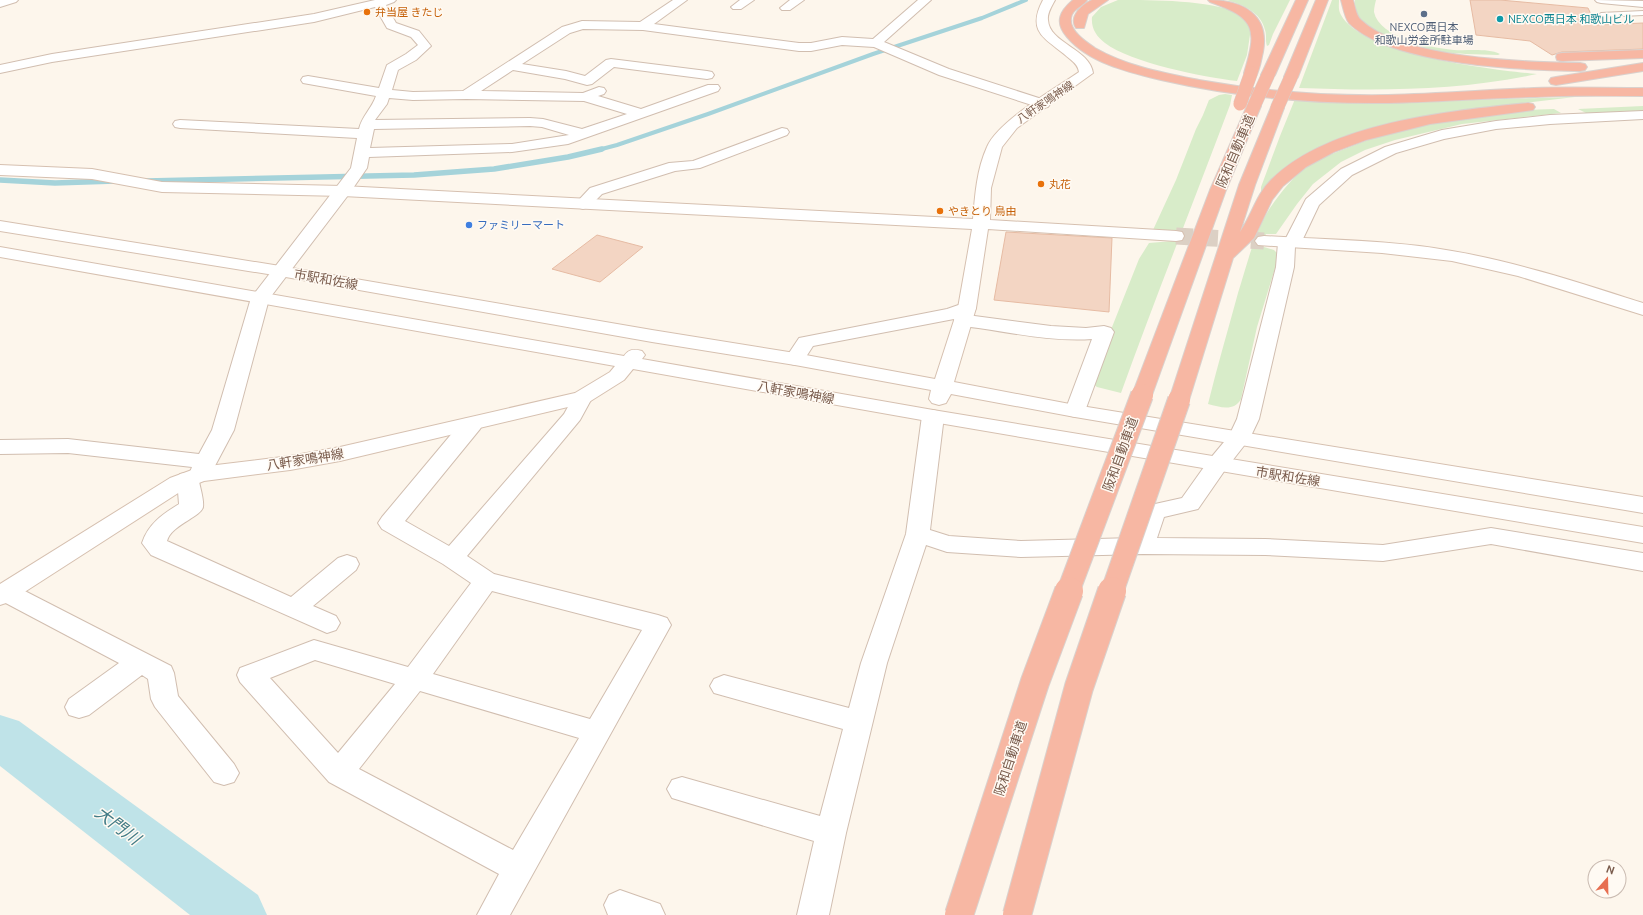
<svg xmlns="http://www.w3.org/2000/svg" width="1643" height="915" viewBox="0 0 1643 915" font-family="Ubuntu,'Noto Sans JP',sans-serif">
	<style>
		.green { fill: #d8ecc9 }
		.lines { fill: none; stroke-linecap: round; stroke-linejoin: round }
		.stream-far1 { stroke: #a5d3da; stroke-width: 4 }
		.stream { stroke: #a5d3da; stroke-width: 5.5 }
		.river { fill: #bfe3e8; fill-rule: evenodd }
		.building { fill: #f3d5c3; stroke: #e6bba3 }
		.secondary-tunnel { stroke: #dcd0c4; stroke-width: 17; stroke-dasharray: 17 8; stroke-linecap: butt }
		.lane-casing { stroke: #d1beb0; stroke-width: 2 }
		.street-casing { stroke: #d1beb0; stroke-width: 2 }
		.secondary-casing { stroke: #d6c0b0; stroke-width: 2 }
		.highway-casing { stroke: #dad1cd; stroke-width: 2 }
		.lane { fill: #fff; fill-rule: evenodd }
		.street { fill: #fff; fill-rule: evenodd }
		.secondary { fill: #fff; fill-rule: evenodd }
		.highway { fill: #f7b7a3; fill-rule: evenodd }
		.highway-bridge-far2-casing { stroke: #dad1cd; stroke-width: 14; stroke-linecap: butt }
		.highway-bridge-far1-casing { stroke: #dad1cd; stroke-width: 24; stroke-linecap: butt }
		.highway-bridge-casing { stroke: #dad1cd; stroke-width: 30; stroke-linecap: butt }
		.highway-bridge-far2 { stroke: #f7b7a3; stroke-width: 13 }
		.highway-bridge-far1 { stroke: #f7b7a3; stroke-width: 22 }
		.highway-bridge { stroke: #f7b7a3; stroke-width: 28 }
		.food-dot { fill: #e8710a; stroke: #fffaf3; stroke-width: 1.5 }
		.service-dot { fill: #5c6f8a; stroke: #fffaf3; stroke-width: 1.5 }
		.culture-dot { fill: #0f9aa8; stroke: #fffaf3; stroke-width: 1.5 }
		.shop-dot { fill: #3f7fe0; stroke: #fffaf3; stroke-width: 1.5 }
		.labels { text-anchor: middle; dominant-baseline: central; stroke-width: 3; stroke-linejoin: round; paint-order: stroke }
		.far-food-label { font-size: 11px; fill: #c56008; stroke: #fffaf3; text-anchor: start }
		.far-culture-label { font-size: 11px; fill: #0d838f; stroke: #fffaf3; text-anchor: start }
		.far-service-label { font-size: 11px; fill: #4e5e75; stroke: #fffaf3 }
		.far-street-label { font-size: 11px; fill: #7a5c4d; stroke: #fffaf3 }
		.far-shop-label { font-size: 11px; fill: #366cbe; stroke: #fffaf3; text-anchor: start }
		.street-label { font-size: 13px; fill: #7a5c4d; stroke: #fffaf3 }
		.near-water-label { font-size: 17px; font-style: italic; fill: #437c86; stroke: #fffaf3 }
	</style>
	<rect width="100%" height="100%" fill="#fdf6ec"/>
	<path class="green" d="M1118 0C1155 0 1208 0 1239 13 1244 16 1247 23 1251 28L1247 55 1237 81C1203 77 1131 63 1105 43 1096 36 1091 28 1092 17L1101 7Z
		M1227 0H1290L1273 34 1269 45 1267 46C1265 41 1267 35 1265 30 1261 12 1243 5 1227 0Z
		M1332 0H1339C1339 5 1338 10 1341 15 1363 55 1493 70 1537 74 1459 91 1378 91 1299 88Z
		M1355 0H1376C1375 4 1374 8 1374 12 1379 38 1433 48 1454 50 1469 51 1487 48 1500 54L1498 55C1455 54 1411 53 1373 29 1362 22 1354 15 1355 0Z
		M1225 94 1232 95 1230 105C1194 201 1156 296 1121 393L1097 387 1093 384V375L1139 259 1149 243 1173 241 1153 230 1176 180 1196 129 1203 115 1209 100 1219 95Z
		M1575 97 1497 106 1412 120 1290 165 1274 177 1261 192V187L1280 136 1295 99C1388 105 1481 99 1575 97Z
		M1643 106V111L1586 113 1578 109Z
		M1554 109 1561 113 1462 124 1395 140 1365 150 1341 162 1313 184 1297 204 1276 234H1266L1261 246 1274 250 1279 255 1257 327 1241 399C1234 412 1220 407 1208 404 1217 367 1228 330 1238 293 1247 265 1254 233 1270 208 1281 192 1294 175 1311 164 1323 157 1337 152 1350 147 1412 122 1488 110 1554 109Z"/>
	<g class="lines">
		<path class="stream-far1" d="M598 150 617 145 708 114 873 54 982 18 1026 0"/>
		<path class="stream" d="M0 180 55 183 115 181
			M146 181 414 175 494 169 568 157 602 149"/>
		<path class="river" d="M0 715 19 721 258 895 267 915H190L0 766Z"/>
	</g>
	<path class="building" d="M1470 0H1500L1588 8 1596 25 1643 23V49L1562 52 1552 55 1530 41 1476 35Z
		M1006 232 1112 238 1109 312 994 300Z
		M597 235 643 247 600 282 552 269Z"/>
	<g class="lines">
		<path class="secondary-tunnel" d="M1176 236 1264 241"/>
		<g class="lane-casing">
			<path id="lane" d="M1643 11V15L1601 17 1598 15 1601 13Z"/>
		</g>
		<g class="street-casing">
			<path id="street" d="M0 0H18L16 2 0 7Z
				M375 0H396L394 2 386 5 396 23 419 31 431 46 416 60 398 70 392 90 413 92 463 91 562 27 582 21 640 22 673 0H687L654 24 799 43H811L842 37 873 39 918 0H931L884 42 949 69 1048 101 1050 104 1048 107 1043 108 1038 107 939 75 874 47 842 45 811 51H799L643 30 583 29 570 33 522 64 566 71 585 76 606 60 611 59 707 71 712 72 714 75 712 78 707 79 614 67 592 84 587 85 565 79 513 70 481 91 583 93 599 87 604 88 606 91 604 94 598 96 641 109 708 85H718L720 88 718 91 568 144 512 152 369 157 367 168 349 194 269 299 234 430 208 479 199 481C200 488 204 499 203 507 201 517 171 525 167 541L291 597 338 558 347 555 356 558 359 564 356 570 313 606 336 616 340 623 336 630 327 633 151 555 142 543C148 524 163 514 179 504L177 479 180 474 190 472 192 467 68 453 0 454V440L68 439 199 454 212 430 251 298 351 168 357 138 180 128 175 127 173 124 175 121 180 120 359 129C362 116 372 108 376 96L303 83 301 80 303 77 308 76 379 88 387 65 406 54 418 45 411 37 387 28 375 7 314 22 52 62 0 73V65L52 54 314 14ZM389 98 413 100 466 99 584 101 627 114 582 129 543 119 530 118 375 120 387 104ZM530 126 542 127 569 135 512 144 370 148 374 129Z
				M740 0H754L741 9H733L731 7Z
				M790 0H804L790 10H782L780 8Z
				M1595 0 1643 1V7L1601 3 1597 2Z
				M1643 111V119L1550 124 1496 129 1444 139 1396 153 1352 175 1319 205 1301 243 1298 247H1295L1294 267 1259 419 1250 438 1225 470 1198 509 1164 517 1157 538 1265 539 1383 545 1491 528 1643 553V571L1491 544 1383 561 1265 555 1143 554 1021 557 947 552 926 545 887 663 846 833 829 915H797L814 841 672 798 667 789 672 780 682 777 820 816 843 729 714 693 710 686 714 679 724 675 849 708 861 663 906 534 922 416 926 412 933 410 940 412 944 416 930 530 949 536 1021 541 1134 538 1142 511 1146 506 1182 498 1209 460 1229 436 1237 419 1276 267 1278 243 1281 239 1286 238 1306 199 1341 169 1385 147 1442 130 1496 121 1550 115Z
				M782 128 787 129 789 132 787 135 700 168 675 171 602 194 589 207 583 209 577 207 575 204 590 188 669 163 693 161Z
				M967 302 974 304 976 308 974 312 967 315 1051 326 1086 328 1104 326 1111 328 1114 332 1085 411 1082 415 1075 417 1068 415 1065 411 1092 339C1049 342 1005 331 963 326L956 324 954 319 813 346 802 363 795 365 788 363 785 359 799 338 947 309Z
				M582 392 589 394 592 398 580 420 467 556 494 574 658 615 667 618 671 625 510 915H477L499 874 329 782 240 682 237 675 240 668 314 640 408 667 471 583 443 564 382 529 378 523 382 517 464 419 472 418 480 419 483 424 480 429 405 521 449 546 564 414 575 394ZM492 591 642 630 590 719 433 674ZM315 660 395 684 338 753 270 678ZM420 691 579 738 513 850 359 769Z
				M6 583 15 586 171 666 174 673 178 696 234 764 239 773 234 782 224 785 214 782 155 707 151 699 148 679 142 675 89 715 79 718 69 715 65 707 69 699 119 663 0 600V585Z
				M620 890 660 904 665 915H608L604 905 609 895Z"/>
		</g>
		<g class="secondary-casing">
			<path id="secondary" d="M1043 0H1055C1052 6 1047 13 1048 20 1049 43 1090 49 1093 73L1017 128 1002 147 991 188 990 220 1176 231 1182 232 1184 236 1182 240 1176 241 988 229 976 308 954 382 1075 405 1643 497V513L1075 417 951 394 946 403 939 405 932 403 929 399 931 390 795 365 652 342 280 276 0 231V221L280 266 652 330 795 353 935 379 958 308 972 229 343 196 162 192 92 179 0 175V165L92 169 162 182 343 186 973 219C975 194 977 169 987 147 998 121 1056 88 1079 72 1078 66 1075 63 1070 59 1048 39 1025 34 1043 0Z
				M1264 236C1327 240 1390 240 1452 251 1517 262 1580 283 1643 303V315L1518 276 1452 261 1382 253 1258 245 1255 241 1258 237Z
				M0 247 624 356C629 349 634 349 642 351L645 355 642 359 933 410 1643 527V543L933 422 633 369 624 380 589 402 340 461 290 470 204 481 186 488 9 602 0 605V584L170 478 200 467 290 456 340 447 575 393 610 372 615 366 0 257Z"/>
		</g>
		<g class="highway-casing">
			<path id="highway" d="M1073 0H1087C1082 7 1072 9 1071 18 1069 31 1086 42 1095 48 1126 66 1164 73 1199 80 1261 91 1325 96 1388 95 1437 94 1485 90 1534 88 1570 87 1607 88 1643 88V96C1607 96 1571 95 1535 97 1486 98 1437 102 1388 103 1312 104 1235 97 1161 80 1128 72 1089 63 1067 37 1054 22 1060 11 1073 0Z
				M1092 0H1108L1088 14 1084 28H1076C1068 16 1083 4 1092 0Z
				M1208 0C1242 0 1270 14 1263 52 1261 60 1260 69 1256 76H1246L1244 73C1258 28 1255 18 1210 2Z
				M1296 0H1308L1275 75 1273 78H1263L1261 75Z
				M1316 0H1328L1298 77 1296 80H1286L1284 77Z
				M1341 0H1353C1355 6 1356 16 1361 20 1402 59 1524 62 1580 63L1585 64 1587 67 1585 70 1580 71C1523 70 1391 65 1349 23 1345 18 1343 7 1341 0Z
				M1643 50V58L1562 61 1557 60 1556 57 1557 54 1562 53Z
				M1643 63V71L1556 85 1551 84 1549 81 1551 78 1556 77Z
				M1254 102 1259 103 1261 106 1226 190 1152 395 1149 399 1142 401 1135 399 1132 395 1210 190 1247 106 1249 103Z
				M1528 103 1533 104 1535 107 1533 110 1430 124 1366 140 1334 152 1306 167 1283 186 1272 200 1254 238 1233 258 1189 400 1186 404 1179 406 1172 404 1169 400 1239 185 1272 105 1277 104 1282 105 1284 108 1255 185 1240 232C1252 215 1256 195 1271 180 1329 122 1450 111 1528 103Z"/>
		</g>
		<use href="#lane" class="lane"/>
		<use href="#street" class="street"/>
		<use href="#secondary" class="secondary"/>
		<use href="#highway" class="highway"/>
		<g class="highway-bridge-far2-casing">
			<path id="highway-bridge-far2" d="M1240 104 1251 73
				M1254 106 1268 75
				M1277 108 1291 77"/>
		</g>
		<g class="highway-bridge-far1-casing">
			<path id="highway-bridge-far1" d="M1068 592 1142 395
				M1112 592 1179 400"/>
		</g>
		<g class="highway-bridge-casing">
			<path id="highway-bridge" d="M959 915 1035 682 1069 591
				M1017 915 1079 687 1112 591"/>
		</g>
		<use href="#highway-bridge-far2" class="highway-bridge-far2"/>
		<use href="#highway-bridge-far1" class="highway-bridge-far1"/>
		<use href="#highway-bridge" class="highway-bridge"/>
	</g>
	<g class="food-dot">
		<circle cx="367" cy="12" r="4"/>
		<circle cx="1041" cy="184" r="4"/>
		<circle cx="940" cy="211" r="4"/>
	</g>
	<circle class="service-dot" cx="1424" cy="14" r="4"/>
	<circle class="culture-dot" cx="1500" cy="19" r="4"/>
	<circle class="shop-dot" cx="469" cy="225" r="4"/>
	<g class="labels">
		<g class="far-food-label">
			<text x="375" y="12">弁当屋 きたじ</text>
			<text x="1049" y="184">丸花</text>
			<text x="948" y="211">やきとり 鳥由</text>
		</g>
		<g class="far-culture-label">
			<text x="1508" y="19">NEXCO西日本 和歌山ビル</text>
		</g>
		<g class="far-service-label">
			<text x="1424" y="27">NEXCO西日本<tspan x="1424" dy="13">和歌山労金所駐車場</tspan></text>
		</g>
		<g class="far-street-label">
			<text transform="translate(1045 102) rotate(-34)">八軒家鳴神線</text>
		</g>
		<g class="far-shop-label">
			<text x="477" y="225">ファミリーマート</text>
		</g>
		<g class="street-label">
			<text transform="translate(1235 151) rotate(-67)">阪和自動車道</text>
			<text transform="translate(326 279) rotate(10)">市駅和佐線</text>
			<text transform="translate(796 392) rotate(10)">八軒家鳴神線</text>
			<text transform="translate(1120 454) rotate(-70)">阪和自動車道</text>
			<text transform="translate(305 459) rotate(-9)">八軒家鳴神線</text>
			<text transform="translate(1288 476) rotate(9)">市駅和佐線</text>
			<text transform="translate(1010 758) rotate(-72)">阪和自動車道</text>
		</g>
		<g class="near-water-label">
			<text transform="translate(118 825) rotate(37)">大門川</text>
		</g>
	</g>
	<g transform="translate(1607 879) rotate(20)"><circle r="19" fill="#fffaf3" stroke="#cabbb1"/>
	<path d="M0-3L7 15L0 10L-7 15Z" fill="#e76f51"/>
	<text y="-6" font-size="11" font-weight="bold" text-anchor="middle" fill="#7a5c4d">N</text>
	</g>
</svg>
